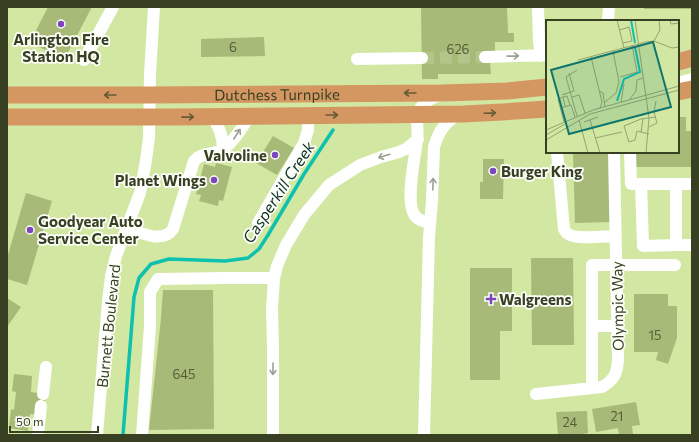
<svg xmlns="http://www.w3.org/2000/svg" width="699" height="442" viewBox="0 0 699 442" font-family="Commissioner,sans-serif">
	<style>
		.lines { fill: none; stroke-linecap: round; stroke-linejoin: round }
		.stream { stroke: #0dc1ae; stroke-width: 3.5 }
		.building { fill: #a7ba78 }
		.minor-tunnel { stroke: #b3c689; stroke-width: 12; stroke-dasharray: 12 6; stroke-linecap: butt }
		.minor { stroke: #fff; stroke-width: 12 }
		.highway { stroke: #d49761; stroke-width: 17 }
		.oneway { stroke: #9ca092 }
		.oneway2 { stroke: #675a36 }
		.poi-dot { fill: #7d46bc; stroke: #fcfff8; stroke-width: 1.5 }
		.labels { text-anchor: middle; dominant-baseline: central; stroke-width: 3.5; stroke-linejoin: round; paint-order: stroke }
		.number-label { font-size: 13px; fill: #545e39 }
		.poi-label { font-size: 15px; font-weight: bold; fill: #384024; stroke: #fcfff8; text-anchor: start }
		.street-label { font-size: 15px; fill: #384024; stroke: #fcfff8 }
		.water-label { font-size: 16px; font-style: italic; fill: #10302b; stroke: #fcfff8 }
		.inset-river { fill: none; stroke: #0dc1ae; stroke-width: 2 }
		.inset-road { fill: none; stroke: #94a470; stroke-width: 1 }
		.view { fill: #0f766e; fill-opacity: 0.15; stroke: #0f766e; stroke-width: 2 }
		.inset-edge { fill: none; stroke: #384024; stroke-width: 2 }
	</style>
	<rect width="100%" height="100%" fill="#d2e7a2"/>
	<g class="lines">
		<path class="stream" d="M123 435 134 297 139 278 151 264 169 259 225 261 248 258 259 249 268 235 304 174 333 130"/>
	</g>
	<path class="building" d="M48 7H92L64 60 30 42Z
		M421 7H507L508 33H514V42H495V55L490 61 491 74H438V79H422Z
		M644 7H692V9H644Z
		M264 37 265 56 201 57V39Z
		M678 117H686V131H692V167H633V152H678Z
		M273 136 294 148 277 175 256 163Z
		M573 152H609L611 222 575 223Z
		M483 159H504L503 199H480V182H483Z
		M216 163 232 167 223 201 219 200 218 206 199 201 201 195 196 194 204 164 215 167Z
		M26 193 52 201 27 285 7 279V258Z
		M531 258H573L574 345H532Z
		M470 268H512V331H500V380H470Z
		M163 290H213L214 429 149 430 161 318Z
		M634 294H668V306H677V338L668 364 656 360 658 352H634Z
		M7 298 21 307 7 327Z
		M14 374 32 376 31 392 45 394 44 407 39 415 30 414 28 431 9 428 11 409 14 410 16 392 12 391Z
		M636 402 640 425 632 426 633 435H619L618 428 596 432 592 409Z
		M587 411 588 433 583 434V435H558L556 412Z"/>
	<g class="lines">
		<path class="minor-tunnel" d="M422 58 485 57"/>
		<path class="minor" d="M538 7 539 42 541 56
			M608 21 609 7
			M485 57 547 55
			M357 59 422 58
			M84 60 113 7
			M678 83 692 79
			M212 116C219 128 223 135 223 150
			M557 152 564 229C566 232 566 233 568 234 577 240 605 236 616 236
			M630 152 631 184H692
			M641 184 643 246 676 245V184
			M430 222C425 222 420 221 416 217 404 205 415 157 417 141 419 131 415 119 419 110 424 102 433 97 442 95
			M258 223 304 143 308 130V115
			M127 228C141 233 163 244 173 229L194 161C201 152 213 155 222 150 232 145 243 125 250 116
			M676 245H692
			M593 326H618
			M592 388V265H675
			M43 394 46 367
			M536 394 602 387C614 380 617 374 618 360L614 152
			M38 435 41 406
			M97 435 108 301 111 277 116 256 140 193 146 160 149 138 150 74 154 7
			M142 435 150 326V292L158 279 225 278H274
			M273 435V349L272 309 274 278 277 266 286 245 304 215 329 185 360 165 381 157 399 152 406 149 418 139
			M424 435 429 237 432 201 434 147C438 133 445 120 459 115"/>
		<g class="highway">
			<path d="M678 62 692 58"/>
			<path d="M678 92 692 89"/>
			<path id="s1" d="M7 95H149L442 93 507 91 547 87"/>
			<path d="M7 117H176L463 114 502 112 547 109"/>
		</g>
	</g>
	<defs><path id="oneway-shaft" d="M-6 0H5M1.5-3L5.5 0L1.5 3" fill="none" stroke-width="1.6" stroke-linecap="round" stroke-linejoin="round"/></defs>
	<g class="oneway">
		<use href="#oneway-shaft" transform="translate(513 56) rotate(-1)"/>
		<use href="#oneway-shaft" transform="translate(237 134) rotate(-57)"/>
		<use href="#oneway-shaft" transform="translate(384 156) rotate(163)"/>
		<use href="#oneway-shaft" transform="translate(433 184) rotate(-88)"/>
		<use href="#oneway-shaft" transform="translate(273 369) rotate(91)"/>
	</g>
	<g class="oneway2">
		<use href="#oneway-shaft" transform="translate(410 93) rotate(180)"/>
		<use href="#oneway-shaft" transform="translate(110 95) rotate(180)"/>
		<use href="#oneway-shaft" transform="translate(490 113) rotate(-2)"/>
		<use href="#oneway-shaft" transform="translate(332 115)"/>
		<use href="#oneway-shaft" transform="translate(188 117) rotate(-1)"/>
	</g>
	<g class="poi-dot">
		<circle cx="61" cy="24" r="4"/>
		<circle cx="275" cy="155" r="4"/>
		<circle cx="493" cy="171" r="4"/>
		<circle cx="214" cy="180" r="4"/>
		<circle cx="30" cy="230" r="4"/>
		<path d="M489 293h4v4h4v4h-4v4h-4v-4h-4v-4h4z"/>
	</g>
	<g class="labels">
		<g class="number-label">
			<text x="233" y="47">6</text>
			<text x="458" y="49">626</text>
			<text x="655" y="335">15</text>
			<text x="184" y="374">645</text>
			<text x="617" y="416">21</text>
			<text x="570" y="422">24</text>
		</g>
		<g class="poi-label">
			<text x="61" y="39" text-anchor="middle">Arlington Fire<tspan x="61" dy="17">Station HQ</tspan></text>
			<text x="267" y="155" text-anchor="end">Valvoline</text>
			<text x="501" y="171">Burger King</text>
			<text x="206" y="180" text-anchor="end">Planet Wings</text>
			<text x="38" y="221">Goodyear Auto<tspan x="38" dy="17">Service Center</tspan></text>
			<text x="499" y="299">Walgreens</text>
		</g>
		<g class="street-label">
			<text stroke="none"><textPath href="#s1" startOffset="270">Dutchess Turnpike</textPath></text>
			<text transform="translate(617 306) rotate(-91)">Olympic Way</text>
			<text transform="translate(108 326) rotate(-84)">Burnett Boulevard</text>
		</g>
		<g class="water-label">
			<text transform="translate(278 192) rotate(-57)">Casperkill Creek</text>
		</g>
	</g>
	<g transform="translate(546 20)">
		<rect width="133" height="133" fill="#d2e7a2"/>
		<path class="inset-river" d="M85 0 89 23M71 81 78 59 94 52 89 27"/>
		<path class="inset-road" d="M71 0 78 28M89 0 103 98 100 133M124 0 125 4 133 3M74 10 83 7 86 21 77 23M108 21 114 10 113 0M45 37 56 82 54 88M32 40 100 22 108 21 126 28 133 27M74 57 91 52 86 25M53 71 57 73 59 87M16 75 28 71 23 53M17 77 12 79 18 102M26 77 33 75 39 93M84 79 90 71 91 60 97 58M75 82 78 64M58 83 70 73 73 62 67 31M19 86 17 77 21 76 24 85M14 88 25 85 29 97M31 96 20 57 31 50M33 100 42 133M44 100 54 133M38 102 52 97M103 107 111 103 108 92 110 81M0 110 47 90 133 66M95 112 97 99M103 114 91 111 89 120 83 122 78 106 95 99 110 97M0 115 19 104M49 118 76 112M0 120 44 94 133 70"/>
		<path class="view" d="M107 22 125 87 23 114 5 50Z"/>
		<rect width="133" height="133" class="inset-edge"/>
	</g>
	<rect width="699" height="442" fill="none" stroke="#384024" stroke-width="16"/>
	<path d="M10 426v6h88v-6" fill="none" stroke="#384024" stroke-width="2"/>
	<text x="16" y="426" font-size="12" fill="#384024" stroke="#fcfff8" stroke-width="3" paint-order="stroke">50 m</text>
</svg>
